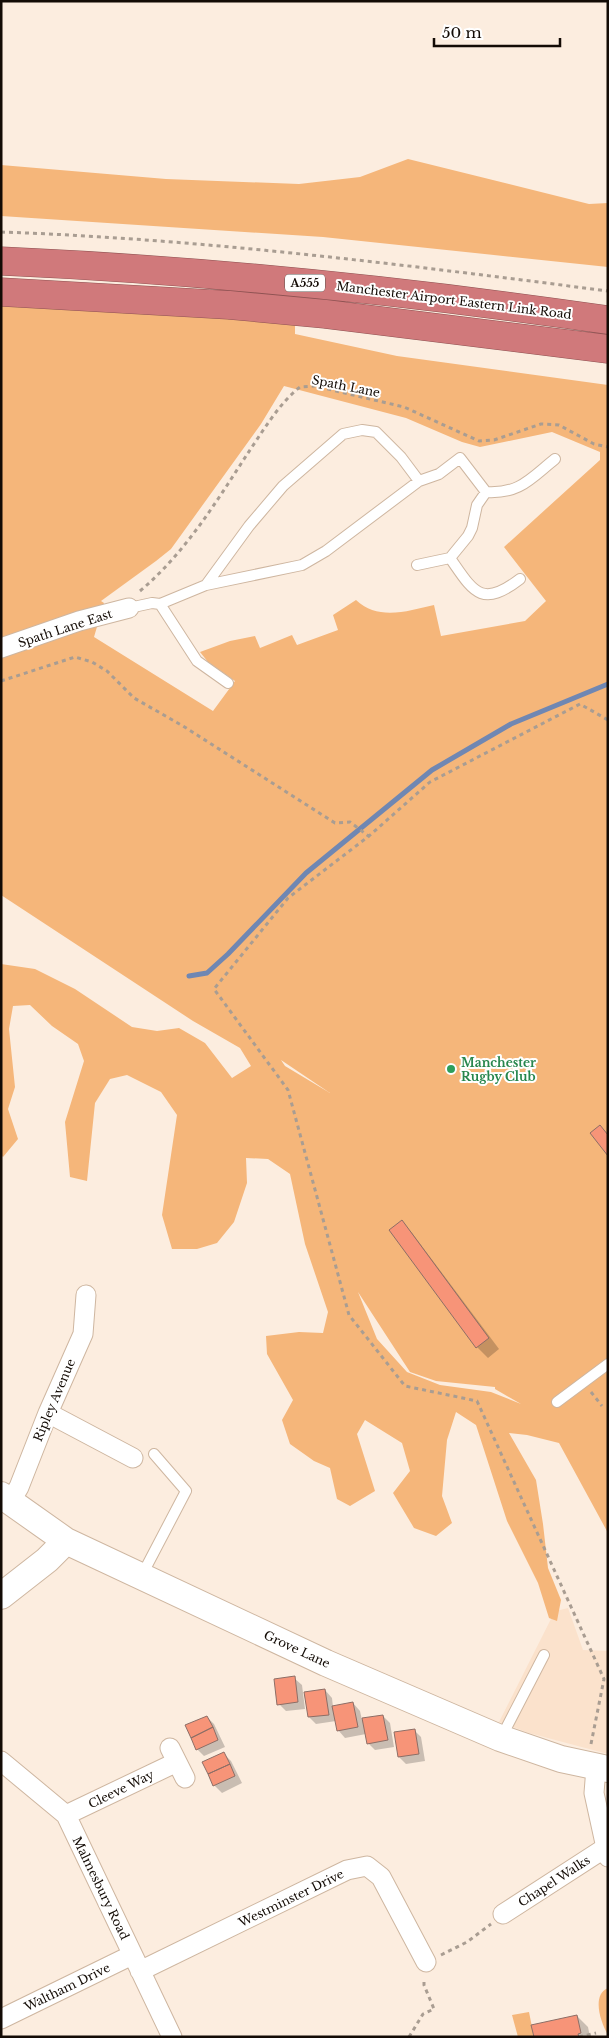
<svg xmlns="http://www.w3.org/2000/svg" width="609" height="2038" viewBox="0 0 609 2038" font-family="'Libre Baskerville',serif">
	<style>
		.built { fill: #fbe2cc }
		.green { fill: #f5b67a; fill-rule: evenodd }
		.shadow { fill: #0003 }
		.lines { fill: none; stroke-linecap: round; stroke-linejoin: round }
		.stream { stroke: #6f87b3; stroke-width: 5 }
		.building { fill: #f79478; stroke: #8d6e66 }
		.lane-casing { stroke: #ceb6a0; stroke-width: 12 }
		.street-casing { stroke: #ceb6a0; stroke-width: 21 }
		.secondary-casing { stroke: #ceb6a0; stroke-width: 28 }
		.highway-casing { stroke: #8e5252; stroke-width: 29 }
		.path { stroke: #a99d92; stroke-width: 3; stroke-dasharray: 4 4; stroke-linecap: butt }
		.lane { stroke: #fff; stroke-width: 10 }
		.street { stroke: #fff; stroke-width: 19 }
		.secondary { stroke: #fff; stroke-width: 26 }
		.highway { stroke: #d0797b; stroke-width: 28 }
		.leisure-dot { fill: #2e9e5b; stroke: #fff; stroke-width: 2 }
		.labels { text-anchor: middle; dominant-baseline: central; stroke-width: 4; stroke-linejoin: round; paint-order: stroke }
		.shield { fill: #fff; stroke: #5a5450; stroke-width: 1 }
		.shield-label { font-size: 11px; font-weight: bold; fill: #130b05 }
		.street-label { font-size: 12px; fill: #130b05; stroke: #fff }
		.leisure-label { font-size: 12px; font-weight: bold; fill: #27864d; stroke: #fff; text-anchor: start }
	</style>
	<rect width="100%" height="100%" fill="#fceddf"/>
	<path class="built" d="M568 1608 583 1650 608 1651V1754L529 1733 499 1722 556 1609 560 1610Z"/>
	<path class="green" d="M408 159 589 204 608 203V267L323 237 1 216V165L166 179 299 184 360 177Z
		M1 302 295 322V334L397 356 608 385V1533L559 1443 527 1435 509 1433 536 1480 543 1524 548 1568 561 1600 557 1621 549 1618 538 1583 507 1521 476 1425 456 1412 447 1440 442 1496 452 1523 436 1536 414 1528 393 1493 410 1471 402 1443 365 1420 357 1434 375 1491 350 1506 337 1499 330 1468 314 1461 290 1444 282 1420 293 1400 267 1354 266 1336 299 1332 323 1333 328 1312 305 1244 290 1174 268 1159 246 1158 247 1183 234 1222 217 1243 197 1249H172L162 1215 177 1115 161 1092 127 1075 110 1079 95 1103 87 1181 70 1177 65 1122 84 1061 78 1044 52 1026 30 1005 13 1006 9 1029 15 1087 8 1109 18 1139 3 1157 1 1155V964L35 969 75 989 132 1027 157 1031 179 1028 205 1043 232 1078 251 1066 240 1048 193 1021 1 895ZM284 386 406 418 462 442 480 447 552 432 600 452V460L504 547 546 601 525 621 441 636 434 605C408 611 378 621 356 600L333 615 338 630 297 645 292 635 260 648 255 636 230 641 200 652 208 662 235 681 213 711 94 637 104 603 101 601 156 561 171 549 261 424ZM281 1060 330 1093 285 1066ZM358 1292 410 1372 436 1381 495 1387V1389L521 1404 491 1392 440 1385 407 1372 377 1339Z
		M608 1988V2035C601 2023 591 1995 608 1988Z
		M529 2012 534 2037H518L512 2015Z"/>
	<path class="shadow" d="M402 1222 412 1233 499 1349 488 1358 477 1347Z
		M294 1678 302 1685 305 1709 286 1711 279 1704Z
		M325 1690 332 1698 333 1707 353 1703 360 1711 362 1720 383 1716 390 1723 394 1747 375 1750 368 1743 366 1734 345 1738 338 1730 336 1721 316 1724 309 1717Z
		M207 1717 214 1724 225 1747 204 1756 197 1749Z
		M414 1730 421 1737 425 1761 406 1764 399 1757Z
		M224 1754 231 1761 242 1783 222 1793 214 1785 204 1762Z
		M577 2016 588 2027 590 2037H535Z"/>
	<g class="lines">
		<path class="stream" d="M189 976 207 973 228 954 306 873 432 770 511 724 608 684"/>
	</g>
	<path class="building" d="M600 1125 608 1135V1156L590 1133Z
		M402 1220 489 1338 476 1348 389 1230Z
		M295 1676 298 1702 277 1705 274 1679Z
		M325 1689 329 1715 308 1717 304 1692Z
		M353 1702 358 1727 337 1731 332 1706Z
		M383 1715 388 1740 367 1744 362 1718Z
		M207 1716 213 1727 191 1738 185 1725Z
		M213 1727 218 1740 196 1750 191 1738Z
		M415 1729 419 1754 398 1757 394 1732Z
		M224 1752 230 1764 208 1774 202 1762Z
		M230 1764 235 1776 213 1786 208 1774Z
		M577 2015 581 2033 578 2034 579 2037H534L531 2025Z"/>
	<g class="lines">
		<g class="lane-casing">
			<path id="lane" d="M419 481 439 474 460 458 486 492C520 494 530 479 555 459
				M486 492 477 505 472 528 468 536 450 558C473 591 481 609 520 579
				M417 565 450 558
				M160 604 197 661 228 683
				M129 608 152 603 160 604 206 585 302 565 326 551 419 481 401 457 376 432 362 430 343 434 283 486 249 526 206 585
				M557 1402 608 1364
				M142 1575 186 1491 154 1454
				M501 1738 544 1655"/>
		</g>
		<g class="street-casing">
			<path id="street" d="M1 648 79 621 129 608
				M48 1413 133 1458
				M10 1502 19 1487 48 1413 83 1334 86 1295
				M170 1748 185 1778
				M1 1761 66 1815 172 2037
				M596 1768 594 1793 608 1857
				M66 1815 177 1762
				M503 1914 605 1848
				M140 1971 347 1870 367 1866 381 1877 426 1962
				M1 2019 132 1955"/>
		</g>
		<g class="secondary-casing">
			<path id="secondary" d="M1 1495 66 1541 326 1663 500 1738 561 1759 608 1769
				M1 1596 47 1560 66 1541"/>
		</g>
		<g class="highway-casing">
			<path id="highway" d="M1 261C204 270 407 291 608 320
				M1 292 229 305 325 314 608 349"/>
		</g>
		<path class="path" d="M1 232C204 239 406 265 608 291
			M140 591C184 554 215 504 246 456 261 434 279 403 300 387L315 386 404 407 479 441 494 440 541 424 559 425 594 444 608 447
			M1 681 75 657 92 662 107 671 134 698 183 726 335 823 350 822 371 838
			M591 1392 602 1406
			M591 1744 604 1679 477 1401 405 1386 349 1315 288 1090 214 989 288 898 369 836 430 782 580 704 608 720
			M441 1955 467 1942 491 1924
			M409 2037 423 2014 434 2009 424 1985V1979
			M579 2037 596 2033"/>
		<use href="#lane" class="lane"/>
		<use href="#street" class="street"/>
		<use href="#secondary" class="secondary"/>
		<use href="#highway" class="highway"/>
	</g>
	<circle class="leisure-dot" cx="451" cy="1069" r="5"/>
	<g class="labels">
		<rect class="shield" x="285" y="274.5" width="40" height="17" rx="4"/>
		<g class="shield-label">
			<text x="305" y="283">A555</text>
		</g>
		<g class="street-label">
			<text transform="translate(454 300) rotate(7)">Manchester Airport Eastern Link Road</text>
			<text transform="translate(346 386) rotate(11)">Spath Lane</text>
			<text transform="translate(65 628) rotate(-18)">Spath Lane East</text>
			<text transform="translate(54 1400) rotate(-67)">Ripley Avenue</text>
			<text transform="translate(297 1649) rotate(25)">Grove Lane</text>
			<text transform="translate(121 1789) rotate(-26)">Cleeve Way</text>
			<text transform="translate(554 1881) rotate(-33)">Chapel Walks</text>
			<text transform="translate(101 1888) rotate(64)">Malmesbury Road</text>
			<text transform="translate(291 1898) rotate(-26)">Westminster Drive</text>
			<text transform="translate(67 1987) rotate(-26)">Waltham Drive</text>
		</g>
		<g class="leisure-label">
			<text x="461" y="1062">Manchester<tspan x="461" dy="14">Rugby Club</tspan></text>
		</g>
	</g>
	<rect width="609" height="2038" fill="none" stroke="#130b05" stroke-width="5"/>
	<path d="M434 38v8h126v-8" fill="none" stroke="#130b05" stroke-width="2.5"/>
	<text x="442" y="38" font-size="15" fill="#130b05" stroke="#ffffff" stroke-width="4" paint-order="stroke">50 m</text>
</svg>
